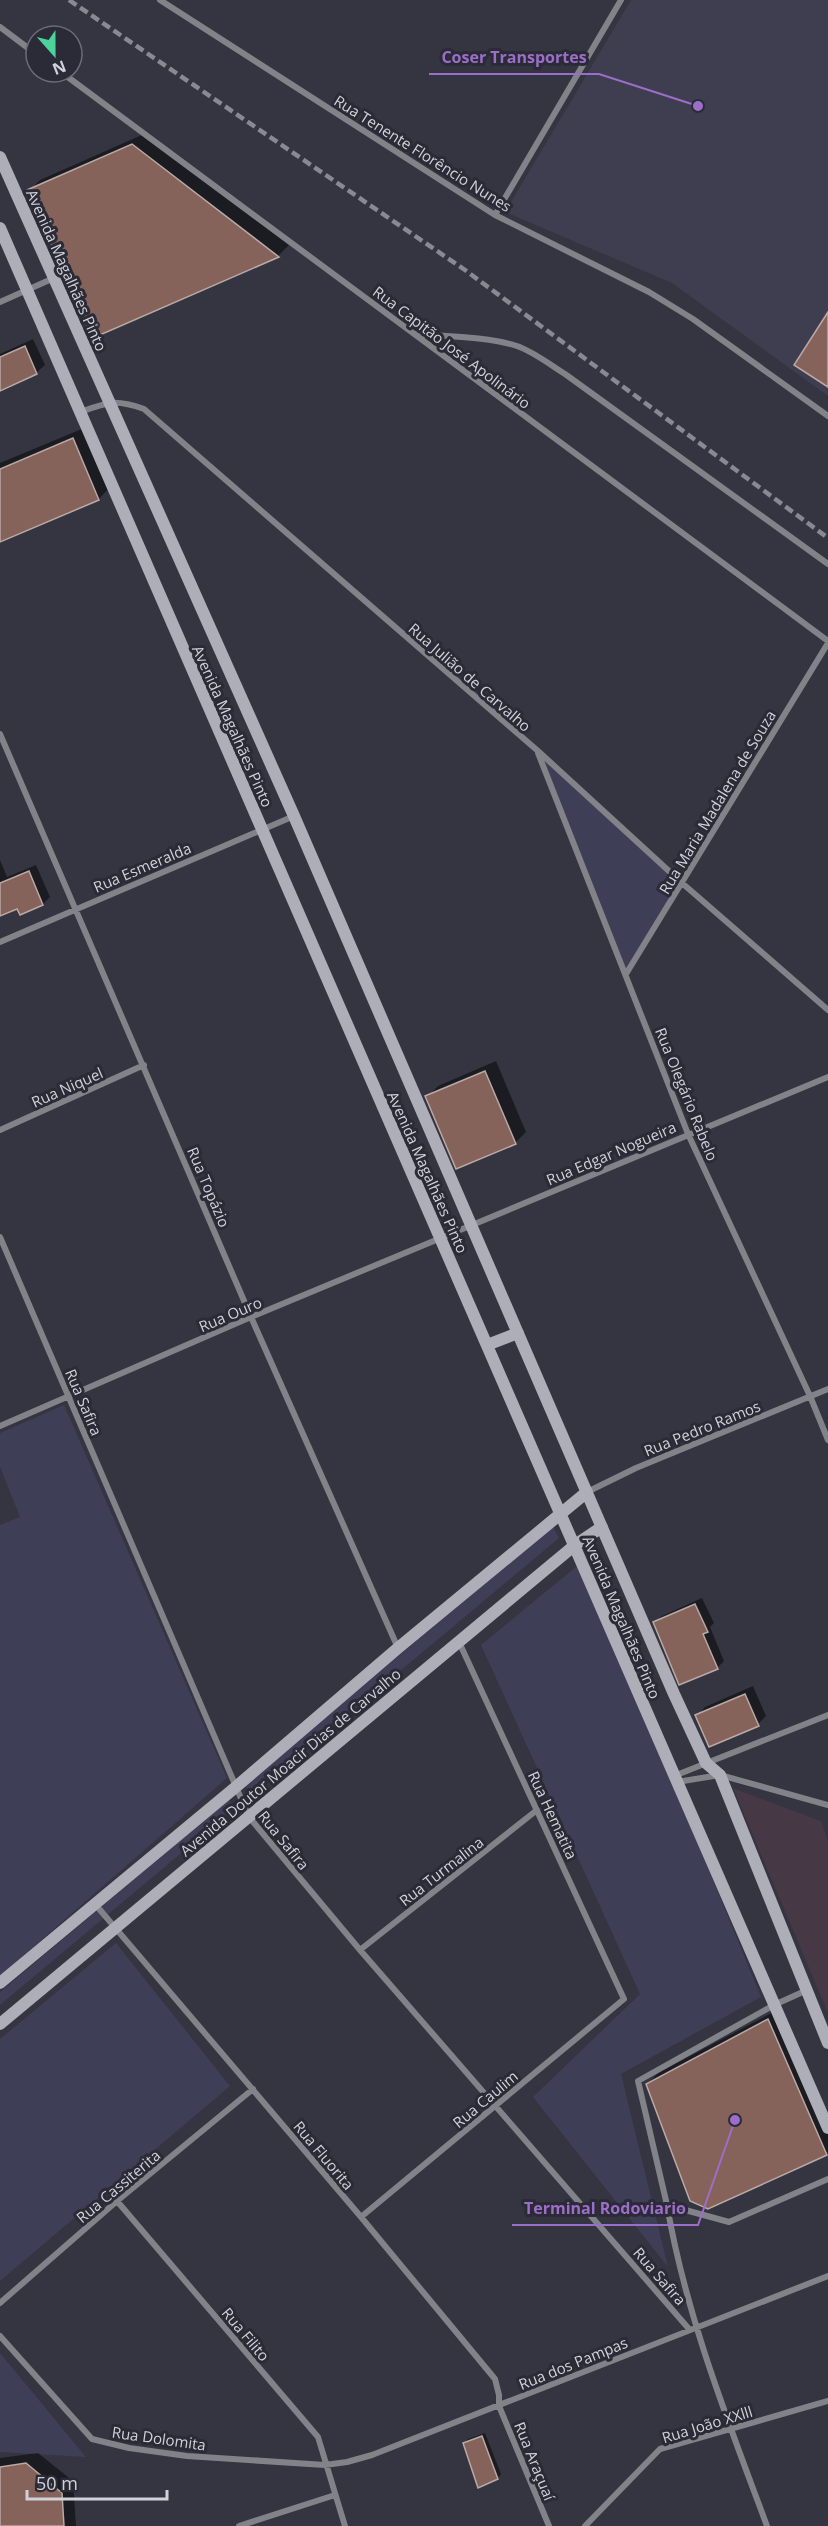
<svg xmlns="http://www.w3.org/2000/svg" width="828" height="2526" viewBox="0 0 828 2526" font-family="'Open Sans',sans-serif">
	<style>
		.commercial { fill: #473845 }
		.built { fill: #3e3e50 }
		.green { fill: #3e3e57 }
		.shadow { fill: #0007 }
		.building { fill: #85635b; stroke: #baa9a5; stroke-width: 1.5 }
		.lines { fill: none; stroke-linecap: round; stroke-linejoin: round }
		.street { stroke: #828389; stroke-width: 6 }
		.secondary { stroke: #adaeb7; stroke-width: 12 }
		.rail { stroke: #888992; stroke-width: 4.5; stroke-dasharray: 9 4.5; stroke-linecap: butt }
		.labels { text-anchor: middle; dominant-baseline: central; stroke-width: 6; stroke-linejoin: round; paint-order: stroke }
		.street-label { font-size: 15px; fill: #d1d1d9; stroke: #2a2b36 }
		.leader { fill: none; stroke: #9d6ec9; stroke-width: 2 }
		.callout-dot { fill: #9d6ec9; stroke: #2a2b36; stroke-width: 2 }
		.callout-label { font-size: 16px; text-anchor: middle; font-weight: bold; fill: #9d6ec9; stroke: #2a2b36; stroke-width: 6; stroke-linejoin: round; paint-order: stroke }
	</style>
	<rect width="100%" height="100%" fill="#343540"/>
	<path class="commercial" d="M733 1788 821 1821 828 1842V2013Z"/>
	<path class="built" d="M631 0H828V312L794 365 828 387V396L672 283 505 212Z"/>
	<path class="green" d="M538 751 682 883 626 974Z
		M64 1405 227 1778 0 1976V1525L20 1517 0 1467V1433Z
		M553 1527 559 1538 253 1794 244 1785Z
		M582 1562 761 1997 621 2074 668 2267 533 2097 640 1994 481 1645Z
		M229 1800 235 1808 0 2005V1992Z
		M116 1943 230 2086 0 2281V2039Z
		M0 2353 86 2457 0 2452Z"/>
	<path class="shadow" d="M144 134 289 245 278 256 94 336 29 191 40 180Z
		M33 339 45 365 36 373 0 389V354Z
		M84 428 110 487 99 499 0 541V463Z
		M0 860 7 877 36 865 50 897 43 904 21 913 18 907 0 915Z
		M496 1061 526 1132 515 1143 427 1097 438 1086Z
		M702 1598 714 1623 710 1627 724 1661 717 1668 655 1622 662 1616Z
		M753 1686 766 1716 758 1724 697 1716 705 1707Z
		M779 2009 828 2122V2152L826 2154 647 2085 658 2073Z
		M485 2433 501 2474 498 2478 464 2443 468 2439Z
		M38 2453 73 2481 76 2526H0V2458Z"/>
	<path class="building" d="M132 144 279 257 93 338 27 190Z
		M828 312V387L794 365Z
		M25 346 37 374 0 391V357Z
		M73 438 99 500 0 542V469Z
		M29 871 43 905 20 915 17 909 0 916V883Z
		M485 1071 516 1144 456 1169 425 1096Z
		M695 1604 708 1632 703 1634 718 1669 679 1685 653 1622Z
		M745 1694 759 1726 709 1747 695 1715Z
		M768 2019 827 2155 708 2209 690 2201 646 2084Z
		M482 2436 498 2479 478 2488 463 2443Z
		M26 2463 62 2493 64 2526H0V2467Z"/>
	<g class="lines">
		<path class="street" d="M160 0 495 215 649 292 693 319 828 416
			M0 27 36 54
			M61 72 828 641
			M495 215 621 0
			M0 302 54 278
			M415 334C448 337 485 336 517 346 534 352 549 364 565 374L828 564
			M80 412C108 402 115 399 144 409L538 751 682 883 828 1010
			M0 734 251 1317 398 1648
			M538 753 688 1134 810 1396 828 1440
			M0 942 294 816
			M626 974 828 643
			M0 1130 144 1065
			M0 1237 249 1817 360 1950 689 2329
			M0 1426 251 1317 828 1077
			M587 1492 636 1468 828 1389
			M674 1776 828 1715
			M677 1782 720 1775 828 1805
			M95 1904 361 2217 495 2379 499 2395V2406L549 2526
			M360 1950 537 1810
			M805 1991 774 2005 638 2081 667 2205 729 2222 828 2179
			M117 2201 318 2437 345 2526
			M667 2205C686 2316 728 2421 767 2526
			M361 2217 624 1999 459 1642
			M0 2303 117 2201 253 2089
			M0 2336 92 2439 129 2448 187 2456 325 2465 347 2462 372 2455 828 2276
			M239 2526 335 2495
			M585 2526 660 2449 828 2401"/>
		<path class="secondary" d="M0 157 294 816 674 1694 706 1763 720 1775 828 2043
			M0 228 828 2128
			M487 1345 518 1333
			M0 1983 237 1786 398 1648 587 1492
			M0 2024 575 1545 602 1527"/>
		<path class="rail" d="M69 0 465 270 828 538"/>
	</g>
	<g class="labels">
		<g class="street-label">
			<text transform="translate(423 153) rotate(32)">Rua Tenente Florêncio Nunes</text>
			<text transform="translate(67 270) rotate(66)">Avenida Magalhães Pinto</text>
			<text transform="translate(452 347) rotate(37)">Rua Capitão José Apolinário</text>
			<text transform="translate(470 677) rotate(41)">Rua Julião de Carvalho</text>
			<text transform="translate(233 726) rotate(66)">Avenida Magalhães Pinto</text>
			<text transform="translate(717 802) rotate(-59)">Rua Maria Madalena de Souza</text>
			<text transform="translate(142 867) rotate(-23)">Rua Esmeralda</text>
			<text transform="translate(67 1087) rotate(-24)">Rua Niquel</text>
			<text transform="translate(687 1094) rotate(68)">Rua Olegário Rabelo</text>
			<text transform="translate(611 1153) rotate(-23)">Rua Edgar Nogueira</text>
			<text transform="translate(428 1172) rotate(66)">Avenida Magalhães Pinto</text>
			<text transform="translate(209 1187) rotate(67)">Rua Topázio</text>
			<text transform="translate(230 1314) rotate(-23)">Rua Ouro</text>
			<text transform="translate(84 1402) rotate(67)">Rua Safira</text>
			<text transform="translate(702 1428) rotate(-22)">Rua Pedro Ramos</text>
			<text transform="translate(622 1617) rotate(67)">Avenida Magalhães Pinto</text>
			<text transform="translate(290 1762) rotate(-40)">Avenida Doutor Moacir Dias de Carvalho</text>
			<text transform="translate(553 1815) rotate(65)">Rua Hematita</text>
			<text transform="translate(284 1840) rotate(51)">Rua Safira</text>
			<text transform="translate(441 1871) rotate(-38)">Rua Turmalina</text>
			<text transform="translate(485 2099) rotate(-40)">Rua Caulim</text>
			<text transform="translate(324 2155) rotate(50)">Rua Fluorita</text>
			<text transform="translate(118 2186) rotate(-40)">Rua Cassiterita</text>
			<text transform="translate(660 2276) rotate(49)">Rua Safira</text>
			<text transform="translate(246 2334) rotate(50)">Rua Filito</text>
			<text transform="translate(573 2363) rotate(-22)">Rua dos Pampas</text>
			<text transform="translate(707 2424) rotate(-17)">Rua João XXlll</text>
			<text transform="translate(159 2438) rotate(8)">Rua Dolomita</text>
			<text transform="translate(535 2461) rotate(68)">Rua Araçuaí</text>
		</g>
	</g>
	<path class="leader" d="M698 106L599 74H429M735 2120L698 2225H512"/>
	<g class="callout-dot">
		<circle cx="698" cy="106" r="6"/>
		<circle cx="735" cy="2120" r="6"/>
	</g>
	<g class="callout-label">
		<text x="514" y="63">Coser Transportes</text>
		<text x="605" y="2214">Terminal Rodoviario</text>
	</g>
	<g transform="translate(54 54) rotate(159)"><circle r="28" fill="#2a2b36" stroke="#6d6d77" stroke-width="1.5"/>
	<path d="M0-4.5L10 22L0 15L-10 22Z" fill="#4cd39a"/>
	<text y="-9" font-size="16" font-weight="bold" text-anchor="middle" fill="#d1d1d9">N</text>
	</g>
	<path d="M27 2490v9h140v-9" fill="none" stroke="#d1d1d9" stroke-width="3"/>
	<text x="36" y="2490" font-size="18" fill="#d1d1d9" stroke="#2a2b36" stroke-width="4.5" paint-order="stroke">50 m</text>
</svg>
